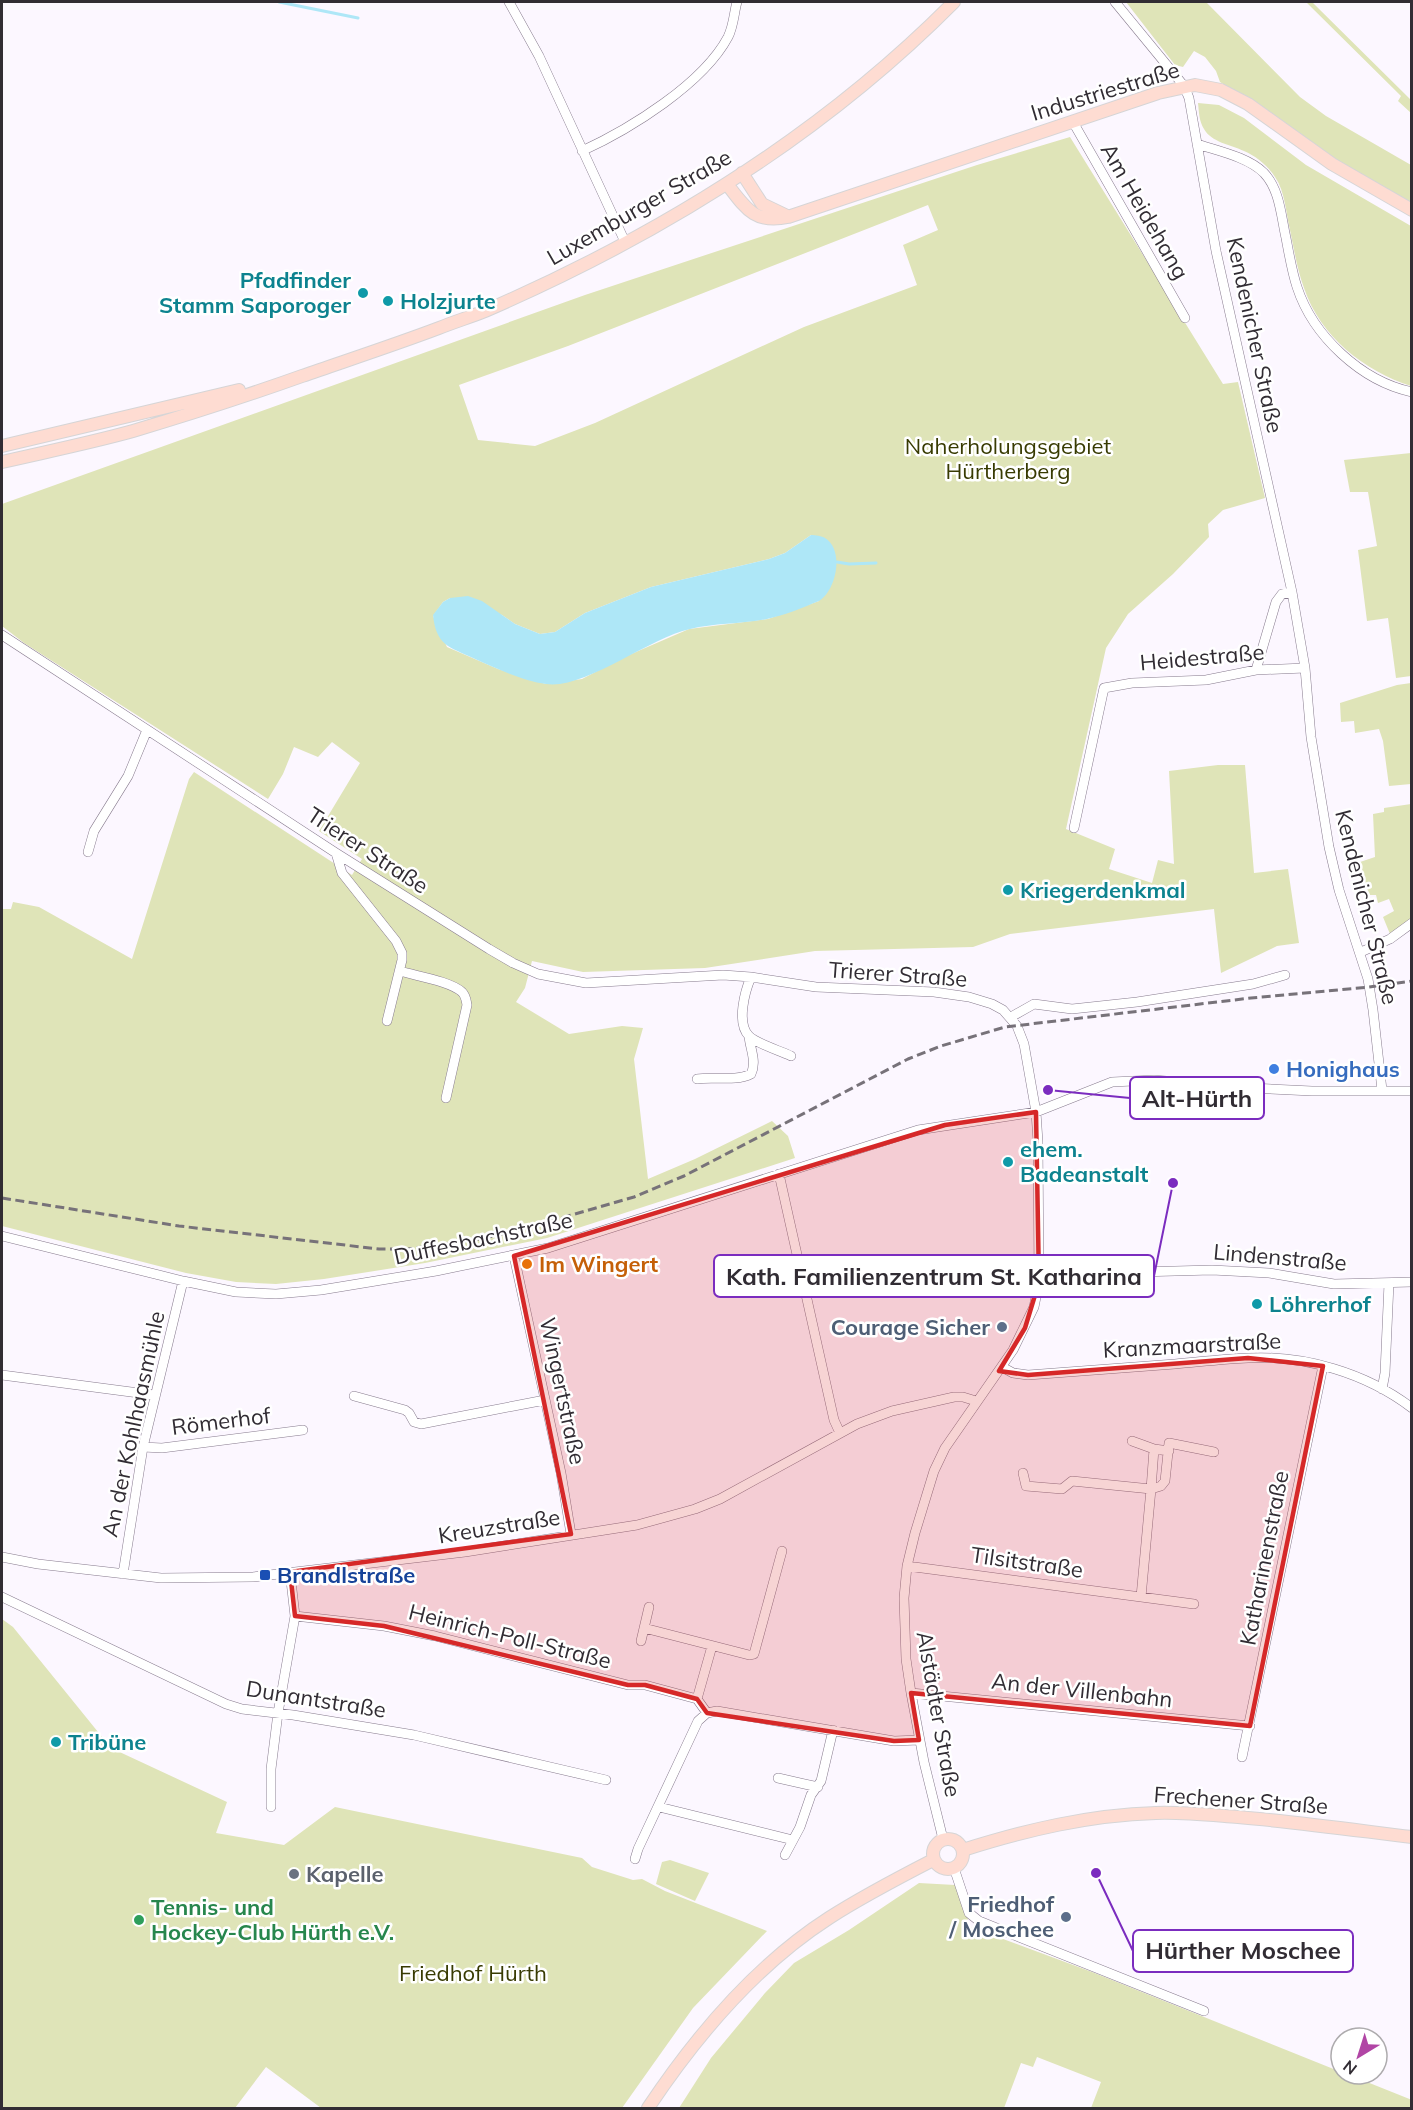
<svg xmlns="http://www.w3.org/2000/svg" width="1413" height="2110" viewBox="0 0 1413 2110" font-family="Mulish,sans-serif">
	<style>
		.green { fill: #dfe4b8; fill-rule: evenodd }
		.water { fill: #aee7f7 }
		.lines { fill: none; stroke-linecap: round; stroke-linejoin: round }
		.stream { stroke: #aee7f7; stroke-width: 3 }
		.minor-casing { stroke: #877b8e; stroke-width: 10 }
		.major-casing { stroke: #d6d5d6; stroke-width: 14 }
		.minor { stroke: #fff; stroke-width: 9 }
		.major { stroke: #fedcd2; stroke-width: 12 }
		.rail { stroke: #777279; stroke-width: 3; stroke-dasharray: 9 4.5; stroke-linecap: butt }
		.marked { fill: #d62828; fill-opacity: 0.2; stroke: #d62828; stroke-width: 4.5; stroke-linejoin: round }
		.culture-dot { fill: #0f9aa8; stroke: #fff; stroke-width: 2 }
		.shop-dot { fill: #3f7fe0; stroke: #fff; stroke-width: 2 }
		.food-dot { fill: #e8710a; stroke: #fff; stroke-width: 2 }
		.service-dot { fill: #5c6f8a; stroke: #fff; stroke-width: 2 }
		.transit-dot { fill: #1a4fb4; stroke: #fff; stroke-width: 2 }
		.worship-dot { fill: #6b7280; stroke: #fff; stroke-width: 2 }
		.leisure-dot { fill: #2e9e5b; stroke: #fff; stroke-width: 2 }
		.labels { text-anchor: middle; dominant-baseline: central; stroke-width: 5; stroke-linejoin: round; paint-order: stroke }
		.street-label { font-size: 22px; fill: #312c33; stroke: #fff }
		.culture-label { font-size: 22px; font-weight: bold; fill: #0d838f; stroke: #fff; text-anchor: start }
		.park-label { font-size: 22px; fill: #383b02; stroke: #fff }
		.shop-label { font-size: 22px; font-weight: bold; fill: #366cbe; stroke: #fff; text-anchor: start }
		.food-label { font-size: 22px; font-weight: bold; fill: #c56008; stroke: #fff; text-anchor: start }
		.service-label { font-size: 22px; font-weight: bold; fill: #4e5e75; stroke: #fff; text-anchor: end }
		.transit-label { font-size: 22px; font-weight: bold; fill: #164399; stroke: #fff; text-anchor: start }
		.worship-label { font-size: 22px; font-weight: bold; fill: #5b616d; stroke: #fff; text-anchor: start }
		.leisure-label { font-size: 22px; font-weight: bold; fill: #27864d; stroke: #fff; text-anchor: start }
		.leader { fill: none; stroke: #7b2cbf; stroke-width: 2 }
		.callout-dot { fill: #7b2cbf; stroke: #fff; stroke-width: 2 }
		.callout { fill: #fff; stroke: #7b2cbf; stroke-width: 2 }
		.callout-label { font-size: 24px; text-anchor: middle; font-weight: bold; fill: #312c33 }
	</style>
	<rect width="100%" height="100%" fill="#fcf7ff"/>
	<path class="green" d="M1126 2H1206L1300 97 1326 116 1411 165V203L1335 159 1271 113 1220 82 1216 71 1205 57 1194 51 1183 67 1175 65Z
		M1306 2H1312L1411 100V113L1398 101 1401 96Z
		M1198 103 1219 105 1244 118 1306 165 1411 226V386C1364 371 1320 336 1304 288 1297 269 1294 249 1290 230 1286 213 1285 191 1275 177 1268 166 1256 156 1244 151 1231 145 1211 142 1204 129 1199 121 1199 112 1198 103Z
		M1070 137 1223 384 1238 382 1265 498 1223 510 1208 524 1209 537 1173 574 1128 614 1106 648 1066 829 1115 849 1109 869 1152 883 1158 860 1174 864 1169 771 1218 765H1245L1254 873 1288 869 1299 943 1277 946 1221 973 1214 909 1010 934 973 947 815 951 705 968 583 972 532 961 525 988 516 1002 569 1034 622 1026 643 1028 634 1059 648 1179 695 1159 772 1121 788 1136 795 1158 547 1238 425 1263 324 1279 276 1284 236 1282 186 1273 2 1226V909H11L13 902 39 907 132 959 189 779 194 772 352 875 362 859 319 831 360 763 332 742 318 757 294 747 283 774 268 799 24 643 2 626V504L585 295 977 165ZM928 205 938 230 903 245 917 285 804 327 595 423 535 446 478 440 459 385 568 346ZM811 535 819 601 768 619 689 629 622 658 582 679 546 684 498 669 447 647 433 616 443 602 450 598 502 615 515 624 540 634 555 632 585 613 651 587 769 559 785 553Z
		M1411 453V676L1396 678 1388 618 1367 621 1358 550 1377 546 1368 492H1350L1344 460Z
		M1411 683V784L1389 786 1383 741 1379 729 1355 733 1354 721 1341 722 1340 703 1397 685Z
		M1411 804V919L1390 934 1383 917 1394 911 1389 899 1378 903 1376 895H1369L1360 862 1375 857 1373 814 1384 812V808Z
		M2 1619 13 1627 111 1748 227 1802 216 1833 284 1845 335 1807 582 1858 592 1867 633 1880 642 1879 665 1891 767 1931 693 2008 622 2108H321L266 2067 235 2108H2Z
		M670 1860 709 1873 695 1901 656 1884 662 1862Z
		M919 1883 955 1885 968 1919 965 1925 1092 1972 1341 2072V2074H1347L1412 2100 1411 2108H1091L1101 2082 1037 2057 1033 2067 1021 2063 1004 2108H679L711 2058 765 1993 794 1963 849 1930Z"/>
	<path class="water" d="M811 535C815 535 822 536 825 538 845 550 836 591 819 601 802 608 785 615 767 619 742 624 715 623 690 629 649 638 584 690 546 684 523 681 495 668 473 658 449 647 436 645 433 615L443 602 450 598 468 596 482 601 515 624 540 634 555 632 585 613 651 587 769 559 785 553Z"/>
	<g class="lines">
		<path class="stream" d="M279 2 358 18
			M837 562 849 564 876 563"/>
		<g class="minor-casing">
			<path id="minor" d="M509 2 539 56 626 244
				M1115 2 1184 86 1189 98 1216 251 1292 592 1305 668 1311 737 1329 847 1339 890 1368 979 1373 1010 1382 1090
				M1073 122 1185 318
				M1197 144C1218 151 1248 157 1264 173 1280 190 1281 216 1286 238 1289 254 1292 272 1297 287 1313 336 1361 381 1412 392
				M582 151C630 129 703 84 728 37 734 25 734 12 737 2
				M2 635 336 853 489 949 513 963 538 974 586 983 723 975 751 977 816 987 934 992 969 997 992 1004 1003 1010 1017 1026 1024 1044 1036 1112 1038 1142 1039 1282 1034 1307 1013 1350 945 1448 934 1471 915 1533 907 1566 904 1598 906 1659 911 1693 924 1762 943 1839
				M1256 670 1276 602 1282 594 1292 592
				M1074 828 1104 688 1132 683 1206 680 1256 670 1305 668
				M88 852 94 831 128 776 147 730
				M336 853 342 873 396 941 402 953V960L387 1021
				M1361 952 1390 939 1412 923
				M400 971C416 976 450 981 462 992 466 996 466 1000 467 1005L446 1098
				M751 977C745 991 736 1023 749 1036 757 1044 781 1051 791 1056
				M1011 1017 1034 1004 1072 1009 1137 1002 1253 984 1285 975
				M697 1079C714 1076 735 1082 751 1074 757 1061 750 1049 749 1036
				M779 1174 834 1420 840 1433
				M2 1236 183 1281 236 1292 276 1294 321 1290 436 1271 548 1248 918 1130 1036 1112 1112 1082 1154 1080 1252 1088 1312 1091H1412
				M514 1256 561 1473 571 1534
				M1039 1282H1101L1138 1272 1212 1270 1269 1273 1334 1284 1412 1282
				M1002 1367 1013 1373 1028 1375C1077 1371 1126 1368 1175 1364 1199 1362 1223 1359 1248 1358 1305 1355 1366 1373 1412 1408
				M2 1375 154 1395
				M1382 1389 1385 1373 1389 1283
				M354 1396 405 1410 409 1413 414 1422 421 1424 545 1400
				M1132 1441 1154 1449
				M143 1447 162 1448 303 1430
				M1023 1473 1026 1486 1062 1489 1072 1481 1151 1489 1154 1449 1169 1451
				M2 1557 38 1564 161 1578 253 1577 465 1552 637 1525 695 1509 720 1499 857 1424 892 1411 954 1397H963L976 1401
				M907 1566 1194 1604
				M123 1574 143 1447 183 1281
				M2 1597 226 1704 242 1709 293 1715 414 1735 606 1780
				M1141 1597 1151 1489 1161 1486 1165 1481 1169 1443 1214 1452
				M295 1616 384 1626 435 1636 628 1685H645L697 1699 707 1713
				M644 1628 749 1655 754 1654 782 1551
				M641 1641 649 1607
				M911 1693 1250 1726
				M697 1699 712 1646
				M1242 1757 1323 1366
				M778 1778 818 1787
				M271 1807V1769L278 1713 295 1616 290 1572
				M659 1807 793 1840
				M785 1855 800 1827 811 1795 821 1781 833 1730
				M635 1859 638 1849 698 1721 707 1713 717 1711 894 1741 919 1740
				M954 1868 969 1913 979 1921 1204 2011"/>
		</g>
		<g class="major-casing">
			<path id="major" d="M742 173 762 204 787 216
				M727 184C746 209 755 224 788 217L1158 93 1195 85 1221 90 1248 104 1332 164 1412 210
				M2 446 239 390
				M2 462C45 452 90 443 133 431 190 414 246 396 302 376 348 360 394 345 439 328 454 322 470 317 485 311 658 236 821 136 954 2
				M933 1854a15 15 0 1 1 30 0a15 15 0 1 1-30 0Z
				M963 1850C1026 1830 1089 1815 1156 1813 1183 1812 1211 1815 1238 1817 1296 1822 1354 1830 1412 1837
				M648 2108C696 2036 756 1965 829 1918 863 1896 898 1878 933 1860"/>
		</g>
		<use href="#minor" class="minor"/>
		<use href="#major" class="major"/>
		<path class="rail" d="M2 1198 179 1226 379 1249H408L479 1239 516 1231 634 1197 684 1176 908 1059 941 1046 1005 1027 1251 998 1369 987 1412 981"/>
	</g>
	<path class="marked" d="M1036 1112 1039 1282 1025 1328 999 1371 1028 1375 1248 1358 1323 1366 1250 1726 911 1693 919 1740 894 1741 707 1713 697 1699 645 1685H628L384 1626 295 1616 290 1572 571 1534 514 1256 945 1125Z"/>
	<g class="culture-dot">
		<circle cx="363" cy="293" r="6"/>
		<circle cx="388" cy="301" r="6"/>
		<circle cx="1008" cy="890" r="6"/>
		<circle cx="1008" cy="1162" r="6"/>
		<circle cx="1257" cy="1304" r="6"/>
		<circle cx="56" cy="1742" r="6"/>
	</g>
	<circle class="shop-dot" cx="1274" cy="1069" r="6"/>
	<circle class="food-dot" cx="527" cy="1264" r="6"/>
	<g class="service-dot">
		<circle cx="1002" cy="1327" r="6"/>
		<circle cx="1066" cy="1917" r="6"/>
	</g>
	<rect class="transit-dot" x="259" y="1569" width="12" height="12" rx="3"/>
	<circle class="worship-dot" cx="294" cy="1874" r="6"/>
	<circle class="leisure-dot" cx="139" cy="1920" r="6"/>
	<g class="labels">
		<g class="street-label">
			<text transform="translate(1105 91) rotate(-17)">Industriestraße</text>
			<text transform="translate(639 207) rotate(-30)">Luxemburger Straße</text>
			<text transform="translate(1145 211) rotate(60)">Am Heidehang</text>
			<text transform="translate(1255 335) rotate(78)">Kendenicher Straße</text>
			<text transform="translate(1202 657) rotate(-5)">Heidestraße</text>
			<text transform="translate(368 850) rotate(33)">Trierer Straße</text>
			<text transform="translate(1367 907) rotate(76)">Kendenicher Straße</text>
			<text transform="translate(898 974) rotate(4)">Trierer Straße</text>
			<text transform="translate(483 1238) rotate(-12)">Duffesbachstraße</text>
			<text transform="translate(1280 1257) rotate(5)">Lindenstraße</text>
			<text transform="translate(1192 1345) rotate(-3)">Kranzmaarstraße</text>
			<text transform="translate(563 1391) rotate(78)">Wingertstraße</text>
			<text transform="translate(221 1421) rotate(-7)">Römerhof</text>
			<text transform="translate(133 1424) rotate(-78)">An der Kohlhaasmühle</text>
			<text transform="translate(499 1526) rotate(-9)">Kreuzstraße</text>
			<text transform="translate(1264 1558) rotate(-79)">Katharinenstraße</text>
			<text transform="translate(1027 1562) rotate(8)">Tilsitstraße</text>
			<text transform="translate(510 1636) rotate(14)">Heinrich-Poll-Straße</text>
			<text transform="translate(1082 1690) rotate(6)">An der Villenbahn</text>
			<text transform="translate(316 1699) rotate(9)">Dunantstraße</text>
			<text transform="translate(939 1714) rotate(80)">Alstädter Straße</text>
			<text transform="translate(1241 1800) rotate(4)">Frechener Straße</text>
		</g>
		<g class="culture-label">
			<text x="351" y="280" text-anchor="end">Pfadfinder<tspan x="351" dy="25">Stamm Saporoger</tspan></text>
			<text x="400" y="301">Holzjurte</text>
			<text x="1020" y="890">Kriegerdenkmal</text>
			<text x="1020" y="1149">ehem.<tspan x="1020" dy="25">Badeanstalt</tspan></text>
			<text x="1269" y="1304">Löhrerhof</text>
			<text x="68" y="1742">Tribüne</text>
		</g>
		<g class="park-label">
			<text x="1008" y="446">Naherholungsgebiet<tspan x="1008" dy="25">Hürtherberg</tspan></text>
			<text x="473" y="1973">Friedhof Hürth</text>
		</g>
		<g class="shop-label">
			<text x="1286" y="1069">Honighaus</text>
		</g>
		<g class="food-label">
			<text x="539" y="1264">Im Wingert</text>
		</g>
		<g class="service-label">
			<text x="990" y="1327">Courage Sicher</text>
			<text x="1054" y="1904">Friedhof<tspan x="1054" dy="25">/ Moschee</tspan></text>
		</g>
		<g class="transit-label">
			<text x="277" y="1575">Brandlstraße</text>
		</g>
		<g class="worship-label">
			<text x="306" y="1874">Kapelle</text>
		</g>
		<g class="leisure-label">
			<text x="151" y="1907">Tennis- und<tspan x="151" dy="25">Hockey-Club Hürth e.V.</tspan></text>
		</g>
	</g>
	<path class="leader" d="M1048 1090L1130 1098M1173 1183L1154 1276M1096 1873L1133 1951"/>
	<g class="callout-dot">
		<circle cx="1048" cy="1090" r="6"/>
		<circle cx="1173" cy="1183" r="6"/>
		<circle cx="1096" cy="1873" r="6"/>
	</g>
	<g class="callout">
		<rect x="1130" y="1077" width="134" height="42" rx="6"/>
		<rect x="714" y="1255" width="440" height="42" rx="6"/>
		<rect x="1133" y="1930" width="220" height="42" rx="6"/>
	</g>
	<g class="callout-label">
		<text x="1197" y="1107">Alt-Hürth</text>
		<text x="934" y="1285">Kath. Familienzentrum St. Katharina</text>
		<text x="1243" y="1959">Hürther Moschee</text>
	</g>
	<rect width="1413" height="2110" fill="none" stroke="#312c33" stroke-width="6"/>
	<g transform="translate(1359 2056) rotate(218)"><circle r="28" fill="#ffffff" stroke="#adabad" stroke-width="1.5"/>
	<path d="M0-4.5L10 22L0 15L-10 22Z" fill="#b145a5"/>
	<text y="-9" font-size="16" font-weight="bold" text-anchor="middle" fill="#312c33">N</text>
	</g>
</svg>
